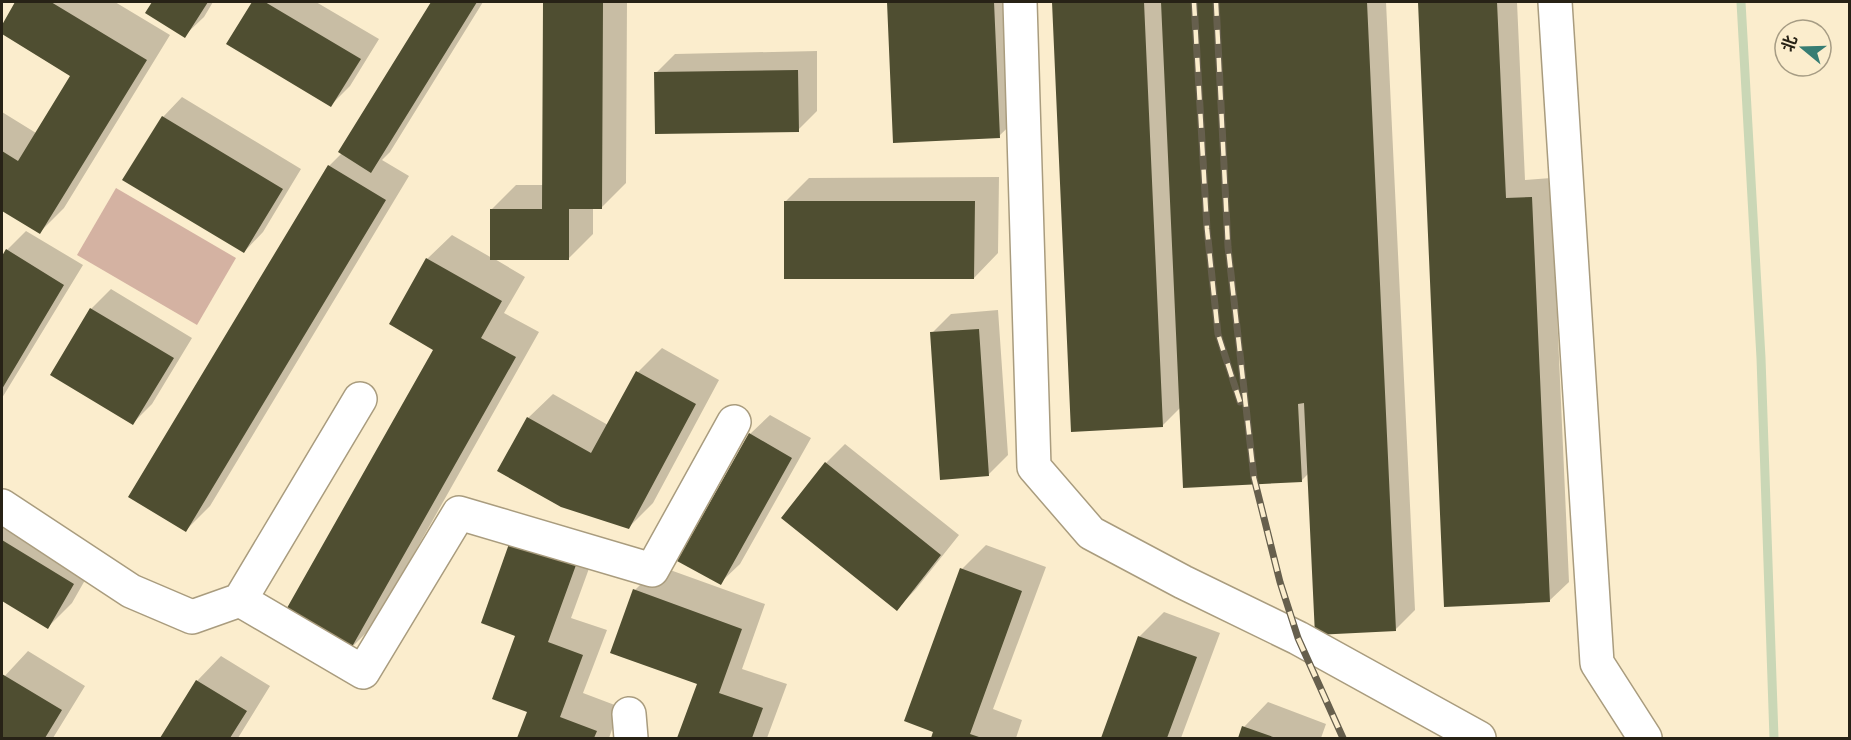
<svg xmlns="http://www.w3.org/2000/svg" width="1851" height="740" viewBox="0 0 1851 740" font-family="'Playfair Display','Noto Sans SC',serif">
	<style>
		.green { fill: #d4b2a2 }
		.shadow { fill: #0003 }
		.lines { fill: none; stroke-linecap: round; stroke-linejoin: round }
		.stream { stroke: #cad7b6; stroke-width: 9 }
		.building { fill: #4f4e31 }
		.minor-casing { stroke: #a99c7e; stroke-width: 36 }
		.minor { stroke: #fff; stroke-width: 33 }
		.rail-casing { stroke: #665f4d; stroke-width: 7 }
		.rail { stroke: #fbedcd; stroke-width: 4.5; stroke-dasharray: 14; stroke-linecap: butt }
	</style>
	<rect width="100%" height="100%" fill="#fbedcd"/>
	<path class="green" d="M116 188 236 258 197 325 77 255Z"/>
	<path class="shadow" d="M17 2H115L170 35 64 208 40 232 2 209V112L36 133 72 75 2 32V27Z
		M154 2H213L204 17 184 36 147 13Z
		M253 2H316L379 39 350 86 331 105 229 43Z
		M433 2H483L390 152 382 160 409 176 210 506 186 530 329 166 342 153 340 152Z
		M544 2H627L626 183 602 207H593V234L569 258H493L525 277 504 313 539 332 373 626 349 650 435 349 427 259 452 235 492 258V209L516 185H544Z
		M889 2H1018L1024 112 999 136 895 142Z
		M1053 2H1386L1415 610 1395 630 1309 473 1301 481 1181 407 1162 426 1073 430Z
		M1419 2H1517L1525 180 1551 178 1569 582 1549 601 1446 606Z
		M817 51V111L798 130 656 73 675 54Z
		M182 97 301 169 263 232 244 252 163 117Z
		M999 177 998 253 974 278 785 202 809 178Z
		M26 231 83 265 2 398V259L7 250Z
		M111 289 192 338 152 404 133 423 52 374 91 309Z
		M998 310 1008 455 988 475 932 333 951 314Z
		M662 348 719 380 653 503 629 527 528 418 553 394 608 425 638 372Z
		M770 415 811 438 740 564 720 583 750 434Z
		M845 444 959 535 916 589 897 609 826 463Z
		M2 501 97 559 72 603 48 627 2 599Z
		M536 518 599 541 571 618 607 630 583 693 620 707 609 738H519L529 711 517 635 512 542Z
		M986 545 1046 567 993 709 1022 720 1016 738H932L962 569Z
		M659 566 765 604 742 669 787 684 767 738H679L699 683 635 590Z
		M1164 612 1220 633 1181 738H1102L1140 636Z
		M28 651 85 686 53 738H2V679Z
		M221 656 270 686 238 738H162L197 681Z
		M1268 702 1326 724 1321 738H1239L1244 727Z"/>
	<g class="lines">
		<path class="stream" d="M1741 2 1761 358 1774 738"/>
	</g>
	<path class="building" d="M15 2H51L147 60 40 234 2 211V151L18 161 70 76 2 34V25Z
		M152 2H208L185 38 145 13Z
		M252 2H265L361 59 331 107 226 44Z
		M431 2H477L371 173 338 152Z
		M543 2H603L602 209H569V260H490V209H542Z
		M887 2H994L1000 138 893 143Z
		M1052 2H1144L1163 427 1071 432Z
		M1161 2H1367L1396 631 1315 635 1304 403 1298 404 1302 482 1183 488Z
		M1418 2H1497L1506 198 1532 197 1550 602 1444 607Z
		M798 70 799 132 655 134 654 72Z
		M162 116 283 189 244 253 122 180Z
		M328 165 386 200 186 532 128 497Z
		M784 201H975L974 279H784Z
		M6 249 64 285 2 389V256Z
		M426 258 502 301 481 338 516 357 349 652 283 615 433 350 389 324Z
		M90 308 174 358 133 425 50 375Z
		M979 329 989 476 940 480 930 332Z
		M636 371 696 404 629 529 561 507 497 471 527 417 591 453Z
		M749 433 792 458 721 585 677 561Z
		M825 462 941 555 897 611 781 518Z
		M2 540 74 584 48 629 2 601Z
		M510 541 576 565 548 642 583 655 560 717 597 731 594 738H517L527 712 492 699 515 636 481 623Z
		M960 568 1022 591 970 734 982 738H931L933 732 904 721Z
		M633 589 742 629 719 693 763 708 752 738H677L697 684 610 653Z
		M1138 636 1197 657 1167 738H1101Z
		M2 674 62 710 45 738H2Z
		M196 680 247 711 230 738H160Z
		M1242 726 1276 738H1238Z"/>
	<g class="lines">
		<g class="minor-casing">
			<path id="minor" d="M1020 2 1034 467 1091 533 1183 582 1298 638 1479 738
				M1555 2 1597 663 1645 738
				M2 506 131 591 192 617 240 600 360 399
				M240 600 363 672 459 513 652 570 734 422
				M629 714 631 738"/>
		</g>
		<use href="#minor" class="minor"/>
		<g class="rail-casing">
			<path id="rail" d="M1194 2 1207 229 1218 334 1240 402
				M1216 2 1228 247 1254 478 1280 582 1298 638 1343 738"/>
		</g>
		<use href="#rail" class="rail"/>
	</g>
	<rect width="1851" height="740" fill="none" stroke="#272216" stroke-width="6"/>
	<g transform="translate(1803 48) rotate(289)"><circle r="28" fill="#fbedcd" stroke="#a69c84" stroke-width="1.5"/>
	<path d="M0-4.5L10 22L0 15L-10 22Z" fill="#377d73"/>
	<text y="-9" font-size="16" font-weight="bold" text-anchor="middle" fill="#272216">北</text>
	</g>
</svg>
